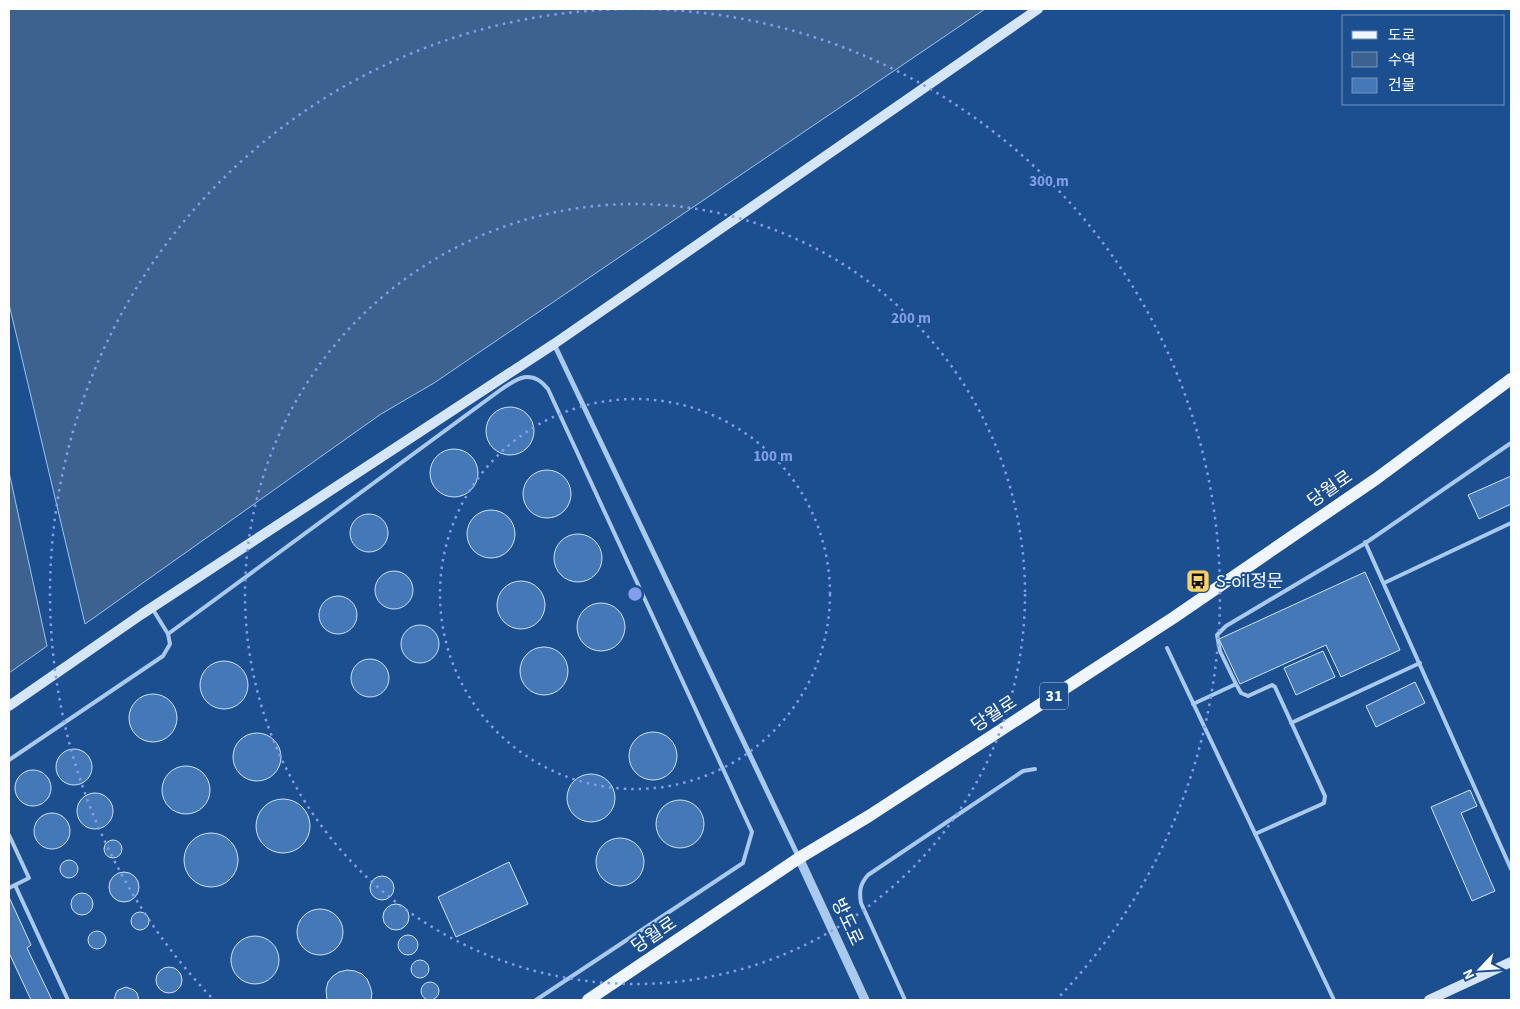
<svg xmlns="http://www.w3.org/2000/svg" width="1520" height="1009" viewBox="0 0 1520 1009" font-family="'Source Sans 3','Noto Sans KR',sans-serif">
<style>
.water{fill:#3c6290;stroke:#9cc4f0}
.building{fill:#4478b7;stroke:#cfe3fa}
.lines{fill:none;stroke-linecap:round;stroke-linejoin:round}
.service{stroke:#a9c9ee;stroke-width:4}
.minor{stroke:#a9c9ee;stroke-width:5}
.tertiary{stroke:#a9c9ee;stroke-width:9}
.secondary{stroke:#d6e6fa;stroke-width:10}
.primary{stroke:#f0f6ff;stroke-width:12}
.ring{fill:none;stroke:#839eea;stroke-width:2.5;stroke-dasharray:2.5 5}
.labels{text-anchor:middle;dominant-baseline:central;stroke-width:4;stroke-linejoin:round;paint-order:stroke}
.shield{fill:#1b4f8f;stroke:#bbcadd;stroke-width:1}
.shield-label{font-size:16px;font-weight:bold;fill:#fff}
.street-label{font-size:18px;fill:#fff;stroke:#1b4f8f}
.poi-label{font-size:18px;fill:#fff;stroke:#1b4f8f;text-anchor:start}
.centre{fill:#839eea;stroke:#1b4f8f;stroke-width:2.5}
.ring-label{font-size:15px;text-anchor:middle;font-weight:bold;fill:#839eea;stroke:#1b4f8f;stroke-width:4;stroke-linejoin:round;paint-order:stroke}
</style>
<rect width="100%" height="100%" fill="#1b4f8f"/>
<g class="water">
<polygon points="9,9 985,9 434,383 381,414 85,624 9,304"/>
<polygon points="9,472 47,646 9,673"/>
</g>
<g class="building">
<circle cx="510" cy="431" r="24"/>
<circle cx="454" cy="473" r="24"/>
<circle cx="547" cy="494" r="24"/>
<polygon points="1511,476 1511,504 1479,519 1468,495"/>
<circle cx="491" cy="534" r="24"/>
<circle cx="369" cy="533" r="19"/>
<circle cx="578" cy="558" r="24"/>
<circle cx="394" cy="590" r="19"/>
<polygon points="1365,572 1400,650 1341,677 1326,645 1240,684 1219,639"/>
<circle cx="521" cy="605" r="24"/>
<circle cx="338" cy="615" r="19"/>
<circle cx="601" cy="627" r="24"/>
<circle cx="420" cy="644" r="19"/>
<circle cx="544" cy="671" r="24"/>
<polygon points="1323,651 1335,677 1296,695 1284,668"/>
<circle cx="370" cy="678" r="19"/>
<circle cx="224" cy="685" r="24"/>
<polygon points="1415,682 1425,703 1376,727 1366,706"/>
<circle cx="153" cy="718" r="24"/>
<circle cx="653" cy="756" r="24"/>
<circle cx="257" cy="757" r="24"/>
<circle cx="74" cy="767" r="18"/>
<circle cx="186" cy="790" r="24"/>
<circle cx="33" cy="788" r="18"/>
<circle cx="591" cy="798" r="24"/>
<polygon points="1470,790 1477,806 1461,813 1495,891 1472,901 1431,807"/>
<circle cx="95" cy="811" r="18"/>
<circle cx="283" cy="826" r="27"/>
<circle cx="680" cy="824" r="24"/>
<circle cx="52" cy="831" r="18"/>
<circle cx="211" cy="860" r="27"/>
<circle cx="620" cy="862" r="24"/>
<circle cx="113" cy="849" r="9"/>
<circle cx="69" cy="869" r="9"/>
<polygon points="509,862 528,904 456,937 438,897"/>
<circle cx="124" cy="887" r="15"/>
<circle cx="382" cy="888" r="12"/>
<circle cx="82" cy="904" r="11"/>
<polygon points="9,897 31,945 27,948 52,1000 31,1000 9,953"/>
<circle cx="396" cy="917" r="13"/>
<circle cx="320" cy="932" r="23"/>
<circle cx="140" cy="921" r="9"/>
<circle cx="97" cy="940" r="9"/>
<circle cx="408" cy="945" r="10"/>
<circle cx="255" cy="960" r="24"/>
<circle cx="420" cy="969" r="9"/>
<circle cx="169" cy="980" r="13"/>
<polygon points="347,970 355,971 362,974 367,979 370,986 372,993 371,1000 327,1000 326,990 328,982 333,976 339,972"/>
<circle cx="430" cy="991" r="9"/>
<polygon points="126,987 134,990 137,993 139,1000 114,1000 116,993 118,990"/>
</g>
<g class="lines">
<g class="service">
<polyline points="1365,542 1511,869"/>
<polyline points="1384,583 1511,523"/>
<path d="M168,634L499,391C517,378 532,368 548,389L752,832L743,863L536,1000"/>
<polyline points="1167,648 1334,1000"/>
<polyline points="1236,684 1241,693 1248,696 1272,685 1275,687 1325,796 1324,803 1320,805 1255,834"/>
<polyline points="1193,704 1236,684 1220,651 1217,635 1226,626 1364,544 1511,443"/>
<polyline points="1291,723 1420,663"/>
<polyline points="9,760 163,656 170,644 168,634 152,608"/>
<polyline points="9,835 29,878 9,888"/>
<polyline points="15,885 68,1000"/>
<path d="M905,1000L861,903C859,891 860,884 868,875L1023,771L1035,769"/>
</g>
<polyline class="minor" points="554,344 799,858"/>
<polyline class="tertiary" points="799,858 865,1000"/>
<g class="secondary">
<polyline points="9,706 142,614 554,344 1038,9"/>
<polyline points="1429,1000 1511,962"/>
</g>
<polyline class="primary" points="588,1000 799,858 869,816 1173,618 1376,479 1511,379"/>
</g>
<g class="ring">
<circle cx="635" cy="594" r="195"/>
<circle cx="635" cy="594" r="390"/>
<path d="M211 997A585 585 0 1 1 1059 997"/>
</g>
<defs>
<g id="bus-square" transform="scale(1.25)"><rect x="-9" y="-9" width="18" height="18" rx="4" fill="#ffd166" stroke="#1b4f8f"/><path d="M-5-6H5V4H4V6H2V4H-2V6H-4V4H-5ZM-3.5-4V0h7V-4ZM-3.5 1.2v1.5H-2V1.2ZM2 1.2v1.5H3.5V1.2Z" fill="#111"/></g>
</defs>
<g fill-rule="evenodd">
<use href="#bus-square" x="1198" y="581"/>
</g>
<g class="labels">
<rect class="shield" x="1040" y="682.5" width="28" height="27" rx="4"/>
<g class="shield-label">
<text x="1054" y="696">31</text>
</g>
<g class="street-label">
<text transform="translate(1330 489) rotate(-35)">당월로</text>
<text transform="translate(994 714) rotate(-33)">당월로</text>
<text transform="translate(847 922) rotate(65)">방도로</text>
<text transform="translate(654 935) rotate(-34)">당월로</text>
</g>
<g class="poi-label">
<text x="1216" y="581">S-oil정문</text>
</g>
</g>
<circle cx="635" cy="594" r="8" class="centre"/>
<g class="ring-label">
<text x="1049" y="186">300 m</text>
<text x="911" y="323">200 m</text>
<text x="773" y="461">100 m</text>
</g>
<rect width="1520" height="1009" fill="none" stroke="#ffffff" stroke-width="20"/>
<rect x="1342" y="15" width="162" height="90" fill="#1b4f8f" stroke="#7695bc"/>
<rect x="1352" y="31" width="25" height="8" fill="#f0f6ff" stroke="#7695bc"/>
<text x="1388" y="40" font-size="15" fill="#ffffff">도로</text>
<rect x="1352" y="52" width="25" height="15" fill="#3c6290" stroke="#7695bc"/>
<text x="1388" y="65" font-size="15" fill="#ffffff">수역</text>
<rect x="1352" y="78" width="25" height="15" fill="#4478b7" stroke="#7695bc"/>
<text x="1388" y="90" font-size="15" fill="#ffffff">건물</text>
<g transform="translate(1480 969) rotate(245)" stroke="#1b4f8f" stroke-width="4" paint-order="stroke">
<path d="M0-4L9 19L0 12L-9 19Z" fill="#ffffff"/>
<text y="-8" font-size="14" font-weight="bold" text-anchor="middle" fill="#ffffff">N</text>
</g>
</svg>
